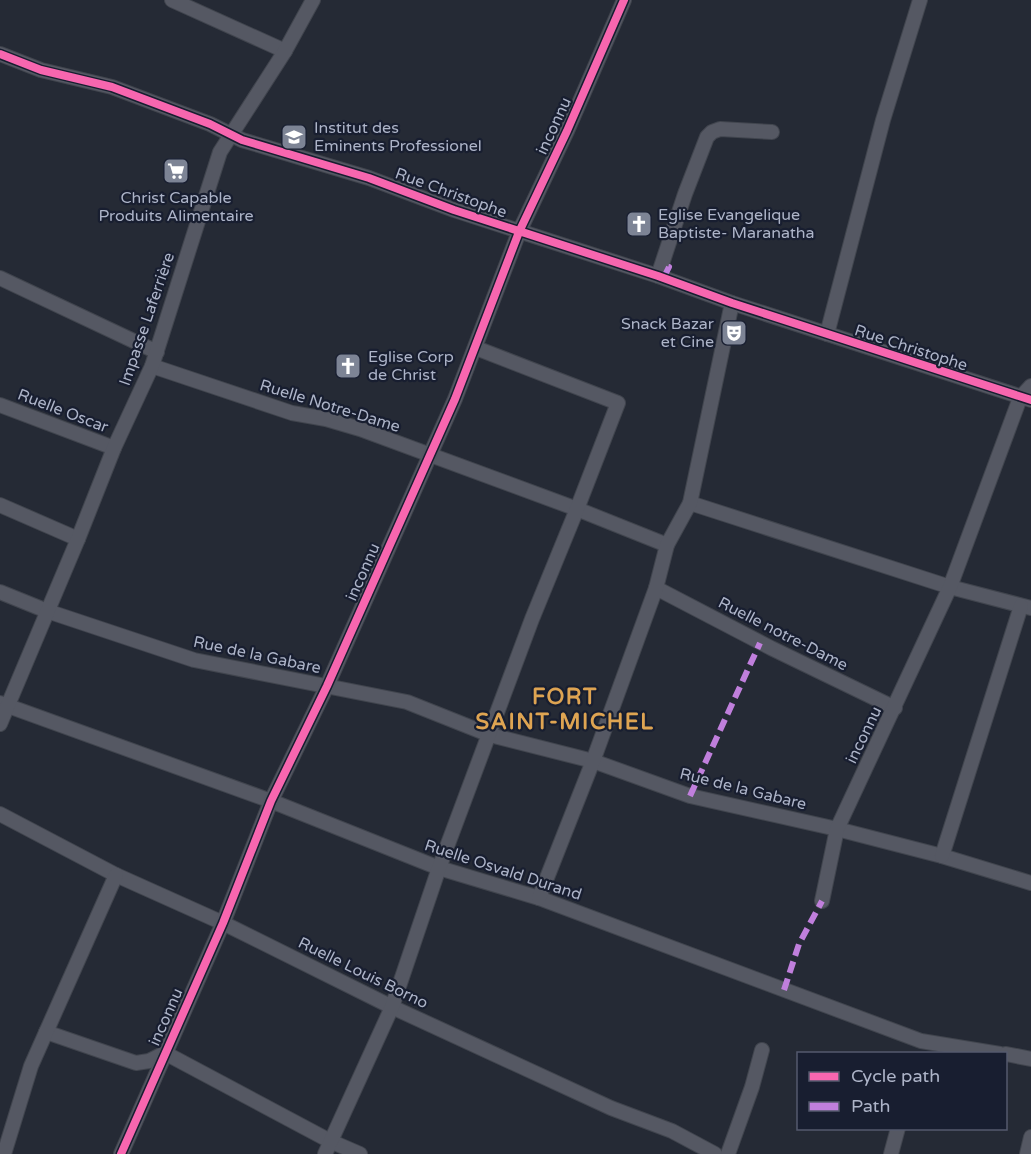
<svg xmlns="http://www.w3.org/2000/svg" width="1031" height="1154" viewBox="0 0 1031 1154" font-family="'Varela Round',sans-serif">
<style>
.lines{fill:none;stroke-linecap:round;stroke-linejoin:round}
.street-casing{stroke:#41454e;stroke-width:16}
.street{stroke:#555863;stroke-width:14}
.quiet{stroke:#c07fdc;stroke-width:6;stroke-dasharray:12 6;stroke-linecap:butt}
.cycleway-casing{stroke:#181e30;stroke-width:11}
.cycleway{stroke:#f766af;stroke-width:8}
.labels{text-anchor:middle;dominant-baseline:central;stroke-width:4.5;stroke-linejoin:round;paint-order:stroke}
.street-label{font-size:16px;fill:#adb4c8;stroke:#181e30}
.poi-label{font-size:16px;fill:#adb4c8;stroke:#181e30;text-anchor:start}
.district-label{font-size:22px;font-weight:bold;letter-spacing:1.5px;fill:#dea452;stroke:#181e30}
</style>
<rect width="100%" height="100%" fill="#252a35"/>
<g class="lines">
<g class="street-casing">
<g id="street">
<polyline points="172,0 285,51"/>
<polyline points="0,54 41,70 112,87 210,124 242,140 369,178 454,210 658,276 732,303 1031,400"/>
<polyline points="658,276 685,194 707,137 712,132 720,129 772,132"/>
<polyline points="0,278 157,352"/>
<polyline points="827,334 883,120 920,0"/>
<polyline points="152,366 292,413 326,419 360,429 577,509 667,545"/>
<polyline points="0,405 114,448"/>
<polyline points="690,503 950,587 1031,608"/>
<polyline points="0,505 78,539"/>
<polyline points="656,588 771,648 895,708"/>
<polyline points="0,592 47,611 194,660 407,702 490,735 593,761 690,796 837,829 942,856 1031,883"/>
<polyline points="0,703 271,801 439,868 539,898 921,1041 1000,1054"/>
<polyline points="0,724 78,539 114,448 152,366 220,152 285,51 313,0"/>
<polyline points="0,814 116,875 223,923 392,1007 611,1108 672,1131 715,1154"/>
<polyline points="942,856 1021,606"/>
<polyline points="539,898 593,761 656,588 667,545 690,503 732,303"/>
<polyline points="822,901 837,829 950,587 1020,398 1031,386"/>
<polyline points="46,1032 136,1063 149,1061 165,1053 330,1141 360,1154"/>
<polyline points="1006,1054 1031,1059"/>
<polyline points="4,1154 31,1066 116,875"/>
<polyline points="121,1154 223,923 271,801 327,686 455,399 519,232 567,131 624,0"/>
<polyline points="325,1154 392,1007 439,868 532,619 577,509 618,403 476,348"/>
<polyline points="728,1154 752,1087 762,1050"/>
<polyline points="891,1154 898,1128"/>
<polyline points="1027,1154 1031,1137"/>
</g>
</g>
<use href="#street" class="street"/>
<g class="quiet">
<polyline points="664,277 669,267 665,266"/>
<polyline points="690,796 760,643"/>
<polyline points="784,990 799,944 822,901"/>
</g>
<g class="cycleway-casing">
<g id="cycleway">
<polyline points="0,54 41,70 112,87 210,124 242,140 369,178 454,210 658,276 732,303 1031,400"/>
<polyline points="121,1154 223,923 271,801 327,686 455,399 519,232 567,131 624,0"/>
</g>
</g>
<use href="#cycleway" class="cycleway"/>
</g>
<defs>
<g id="university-square" transform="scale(1.35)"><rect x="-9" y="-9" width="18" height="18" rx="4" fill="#7d8495" stroke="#181e30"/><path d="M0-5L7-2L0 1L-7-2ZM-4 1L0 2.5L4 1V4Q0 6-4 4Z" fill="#fff"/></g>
<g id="supermarket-square" transform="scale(1.35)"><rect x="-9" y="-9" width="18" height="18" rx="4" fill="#7d8495" stroke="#181e30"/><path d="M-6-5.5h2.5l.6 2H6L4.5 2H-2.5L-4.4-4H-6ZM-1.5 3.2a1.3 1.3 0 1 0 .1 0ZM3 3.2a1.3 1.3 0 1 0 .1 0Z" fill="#fff"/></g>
<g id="church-square" transform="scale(1.35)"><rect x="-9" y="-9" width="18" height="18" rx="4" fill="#7d8495" stroke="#181e30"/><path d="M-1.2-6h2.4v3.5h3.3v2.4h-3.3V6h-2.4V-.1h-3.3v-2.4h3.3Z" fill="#fff"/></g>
<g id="theatre-square" transform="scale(1.35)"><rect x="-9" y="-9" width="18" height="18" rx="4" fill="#7d8495" stroke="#181e30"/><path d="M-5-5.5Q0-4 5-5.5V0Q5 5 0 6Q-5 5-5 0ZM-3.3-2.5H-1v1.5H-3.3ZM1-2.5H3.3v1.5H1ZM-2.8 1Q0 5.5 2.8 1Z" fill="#fff"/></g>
</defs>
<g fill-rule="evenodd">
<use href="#university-square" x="294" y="137"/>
<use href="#supermarket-square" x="176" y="171"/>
<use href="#church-square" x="639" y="224"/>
<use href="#theatre-square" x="734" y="333"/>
<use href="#church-square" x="348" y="366"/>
</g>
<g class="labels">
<g class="street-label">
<text transform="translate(554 126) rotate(-65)">inconnu</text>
<text transform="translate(451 193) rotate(20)">Rue Christophe</text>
<text transform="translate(147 319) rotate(-71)">Impasse Laferrière</text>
<text transform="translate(911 348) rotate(18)">Rue Christophe</text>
<text transform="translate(330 406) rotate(17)">Ruelle Notre-Dame</text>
<text transform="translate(63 411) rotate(21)">Ruelle Oscar</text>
<text transform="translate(363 572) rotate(-66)">inconnu</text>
<text transform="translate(783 634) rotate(27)">Ruelle notre-Dame</text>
<text transform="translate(257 655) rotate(12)">Rue de la Gabare</text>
<text transform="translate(864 735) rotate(-64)">inconnu</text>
<text transform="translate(743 789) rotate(14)">Rue de la Gabare</text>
<text transform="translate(503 870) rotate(18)">Ruelle Osvald Durand</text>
<text transform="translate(363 973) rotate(26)">Ruelle Louis Borno</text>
<text transform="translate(166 1017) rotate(-66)">inconnu</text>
</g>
<g class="poi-label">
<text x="314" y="128">Institut des<tspan x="314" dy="18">Eminents Professionel</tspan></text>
<text x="176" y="198" text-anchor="middle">Christ Capable<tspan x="176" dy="18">Produits Alimentaire</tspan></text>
<text x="658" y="215">Eglise Evangelique<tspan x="658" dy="18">Baptiste- Maranatha</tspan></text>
<text x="714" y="324" text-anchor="end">Snack Bazar<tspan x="714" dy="18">et Cine</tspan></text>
<text x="368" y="357">Eglise Corp<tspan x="368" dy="18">de Christ</tspan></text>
</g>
<g class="district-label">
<text x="565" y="697">FORT<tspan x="565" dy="25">SAINT-MICHEL</tspan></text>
</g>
</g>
<rect x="797" y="1052" width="210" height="78" fill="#181e30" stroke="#545a6d" stroke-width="1.5"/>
<rect x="809" y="1072" width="30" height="9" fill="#f766af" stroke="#545a6d" stroke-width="1.5"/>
<text x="851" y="1082" font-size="18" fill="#adb4c8">Cycle path</text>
<rect x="809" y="1102" width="30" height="9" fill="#c07fdc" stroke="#545a6d" stroke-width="1.5"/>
<text x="851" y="1112" font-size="18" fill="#adb4c8">Path</text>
</svg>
